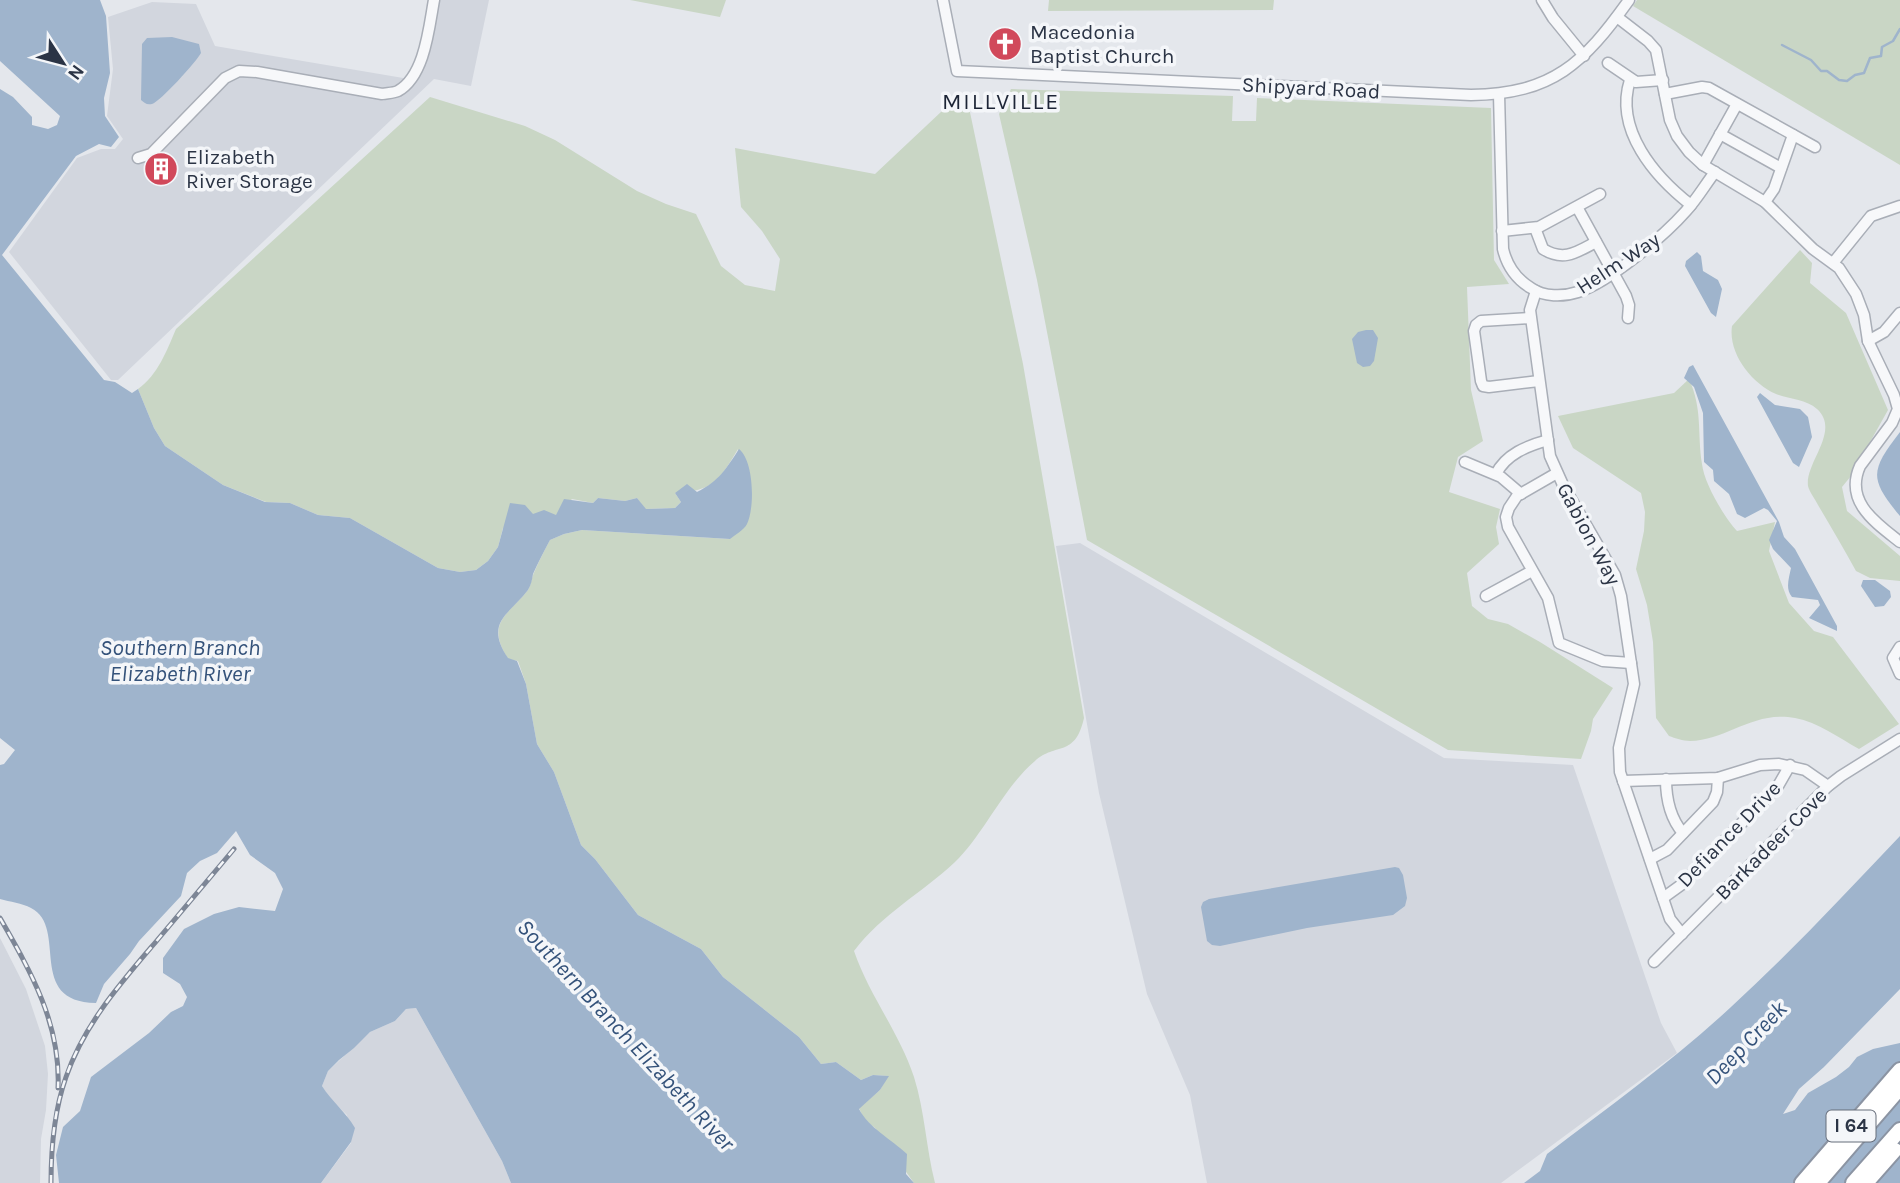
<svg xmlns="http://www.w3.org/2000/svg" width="1900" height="1183" viewBox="0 0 1900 1183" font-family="Karla,sans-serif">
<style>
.built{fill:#d2d6de}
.green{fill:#c9d6c5}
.water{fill:#9fb4cc}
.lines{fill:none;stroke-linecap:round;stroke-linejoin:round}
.stream{stroke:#9fb4cc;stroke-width:2.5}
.minor-casing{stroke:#a9aeb7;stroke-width:13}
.highway-casing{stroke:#8b94a3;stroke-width:18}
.minor{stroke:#f7f8fa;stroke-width:10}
.highway{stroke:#fff;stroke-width:14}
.rail-casing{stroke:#7d8696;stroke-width:5}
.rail{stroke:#f4f6f9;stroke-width:2.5;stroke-dasharray:8;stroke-linecap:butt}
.labels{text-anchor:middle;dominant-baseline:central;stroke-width:7;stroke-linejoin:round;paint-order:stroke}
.shield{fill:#f4f6f9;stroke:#676e7b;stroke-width:2}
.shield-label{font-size:19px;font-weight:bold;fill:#2b3445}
.poi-label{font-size:21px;fill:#2b3445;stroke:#f4f6f9;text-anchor:start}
.street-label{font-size:21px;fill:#2b3445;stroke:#f4f6f9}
.neighbourhood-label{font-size:23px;letter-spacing:2px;fill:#1d2536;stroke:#f4f6f9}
.water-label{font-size:23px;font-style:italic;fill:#34527a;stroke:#f4f6f9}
</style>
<rect width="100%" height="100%" fill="#e4e7ec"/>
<g class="built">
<polygon points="431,0 489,0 471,86 434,79 118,380 111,380 9,252 77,158 101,149 115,149 123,139 107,116 113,69 108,17 152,2 196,4 215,46 415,80"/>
<polygon points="1080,543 1444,758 1573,765 1661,1023 1677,1053 1501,1183 1207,1183 1190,1095 1147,994 1099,793 1056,546"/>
<polygon points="0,938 26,989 45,1046 48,1074 46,1110 41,1139 40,1183 0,1183"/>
<polygon points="416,1008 502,1161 511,1183 321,1183 351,1143 347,1115 330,1099 322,1086 328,1071 370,1032 395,1021 406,1009"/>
</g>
<g class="green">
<polygon points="630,0 726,0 720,17"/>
<polygon points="1049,0 1274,0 1273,10 1048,11"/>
<polygon points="1637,0 1900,0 1900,165 1633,6"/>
<polygon points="1011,89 1233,96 1232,121 1256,121 1257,98 1491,108 1494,260 1509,284 1467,287 1471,390 1483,441 1458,457 1449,492 1500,509 1496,527 1499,544 1467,573 1472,606 1488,619 1508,624 1540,642 1613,688 1593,719 1591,731 1581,759 1448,750 1087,540 1037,280 999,114"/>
<path d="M959,95L967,98L1023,364L1084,718C1075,758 1056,742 1035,761C1003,788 984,834 955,862C922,893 882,914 854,951C869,995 899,1032 914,1077C925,1112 926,1148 935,1183H914L875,1128L864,1119L859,1108L880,1090L888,1076L873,1075L861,1080L836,1062L821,1064L799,1037L723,977L701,949L638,915L595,859L581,845L554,772L537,744L526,684L518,661L508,659C485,622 508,615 528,590C531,585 531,580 533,575C538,563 544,551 550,540L564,534L582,530L730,539L738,449C719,481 713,491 675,493L681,502L675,508L645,509L637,498L625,501L598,498L593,503L572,499L557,515L503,528L498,547L488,561L476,570L460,572L438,568L350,518L318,515L290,503L266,502L223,485L165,446L154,428L138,389C158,375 167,350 176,329L430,97L525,126L555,140L637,191L666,204L696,214L721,266L745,285L775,291L780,259L762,231L741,207L735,148L875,174Z"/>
<path d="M1800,250L1812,263L1810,283L1846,313L1888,410L1851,476L1842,487L1847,511L1900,556V581L1870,578L1856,571C1844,549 1831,527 1818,505C1815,499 1809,491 1808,486C1805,462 1841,431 1817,409C1806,399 1789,399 1776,394C1751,383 1728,353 1732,326Z"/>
<path d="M1689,379C1703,410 1697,433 1702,464C1704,483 1724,517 1737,531L1775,522L1769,551L1789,603L1814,631L1833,637L1899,724L1859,749C1839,738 1818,722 1795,718C1754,710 1727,740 1690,741C1683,741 1675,738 1669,736L1656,718L1653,642L1647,605L1636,569L1644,531L1645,512L1641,493L1573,448L1558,416L1674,393Z"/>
</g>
<g class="water">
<path d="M0,0H100L106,16L110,73L104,98L105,116L119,137L111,147L99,144L76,156L2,255L104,380L115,382L132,393L138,389L154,428L165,446L223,485L265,502L290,503L318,515L350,518L438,568L460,572L476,570L488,561L498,547L510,503L525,505L533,514L544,510L556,515L564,499L593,503L598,498L625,501L637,498L646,509L675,508L681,502L675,493L687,484L697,492C719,481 726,469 739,449C754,461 755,507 747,524C744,530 735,535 730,539L582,530L564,534L550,540C544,551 538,563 533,574C532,580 531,585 528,590C509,615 484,622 508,658L517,661L526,684L537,744L554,772L581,845L595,859L638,915L701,949L723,977L799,1037L821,1064L836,1062L861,1080L873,1075L889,1076L880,1090L859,1109C869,1128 891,1139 907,1154L906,1174L914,1183H511L502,1161L416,1008L406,1009L395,1021L370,1032L354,1048L339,1060L328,1071L322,1086C332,1102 346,1112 355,1128L351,1142L321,1183H59L56,1155L63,1127L80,1111L91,1077L149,1033L171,1012L183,1006L187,997L180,984L163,973V958L184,929L214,914L239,907L275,911L283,889L275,873L250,855L236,831L217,853L200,861L187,873L181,896L139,941L130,954L104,984L96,1003C25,1002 69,927 31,908C22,903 10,902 0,899V765L4,764L15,750L0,738V89L13,97L32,117V125L48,129L57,125L60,116L0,61Z"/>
<path d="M172,37L199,44L201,53C196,62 160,102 152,104C146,105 145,103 141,100L142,44L147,38Z"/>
<polygon points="1697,252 1701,256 1703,271 1718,280 1722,289 1716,317 1711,313 1685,266 1686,261"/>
<polygon points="1366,330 1373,330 1378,338 1374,361 1370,366 1363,367 1357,363 1352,339 1358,332"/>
<path d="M1693,365L1779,522L1784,537L1795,549L1837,626V631L1809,618L1820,605L1818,600L1792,597C1785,589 1789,578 1791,568L1773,549L1769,540L1777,521L1768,510L1764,508L1745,518L1737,514L1729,494L1714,481L1713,470L1704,462L1703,413L1694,387L1684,378L1689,367Z"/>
<polygon points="1760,393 1775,405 1800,409 1808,417 1812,437 1799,467 1793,463 1757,397"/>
<path d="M1900,432V516C1868,478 1871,470 1900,432Z"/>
<polygon points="1863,580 1875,580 1890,591 1891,597 1884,606 1875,607 1861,586"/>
<path d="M1900,836V989L1824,1067L1799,1089L1783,1114L1795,1110L1808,1093L1836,1077L1849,1067L1857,1057L1873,1049L1900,1043V1183H1524L1540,1171L1547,1154C1610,1106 1674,1060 1731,1007C1790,953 1845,894 1900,836Z"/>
<polygon points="1395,867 1399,868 1403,875 1407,898 1405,906 1393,915 1307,928 1220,946 1212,945 1207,941 1201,907 1203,902 1209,899"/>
</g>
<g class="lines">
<polyline class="stream" points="1782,45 1811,60 1821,71 1827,71 1839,80 1847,81 1855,75 1864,73 1870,58 1881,56 1882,47 1893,41 1900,29"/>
<g class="minor-casing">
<g id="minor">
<path d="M943,0L957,71L1471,95C1553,94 1584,63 1629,0"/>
<polyline points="1542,0 1553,18 1584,56"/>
<path d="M1617,17L1648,41L1656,50L1670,120L1677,136L1689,152L1703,165L1765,202L1813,249L1839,268L1856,294L1864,315L1868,341L1894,395L1898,409L1892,423L1860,466C1844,502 1876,523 1900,542"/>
<polyline points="1608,63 1636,82 1663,80"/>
<path d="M1630,80C1614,130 1655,177 1691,205"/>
<path d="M1499,94L1503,249C1507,266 1516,279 1531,288C1544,297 1563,297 1578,292C1609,282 1664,236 1686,211C1697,199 1705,185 1715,172"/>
<polyline points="1665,94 1702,87 1709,88 1815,147"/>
<polyline points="1720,134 1781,168"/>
<path d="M138,158L151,154L225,78L239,71L257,72L382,94C387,93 394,93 398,91C425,76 429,27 434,0"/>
<polyline points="1703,165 1737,104"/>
<polyline points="1765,202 1774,189 1793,135"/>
<polyline points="1577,207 1626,296 1629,305 1628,318"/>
<path d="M1535,228L1543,249C1564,262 1577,252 1596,242"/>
<polyline points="1502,231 1539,227 1600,194"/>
<polyline points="1833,263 1871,216 1900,206"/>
<polyline points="1536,291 1530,310 1550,456 1563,485 1615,575 1621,596 1634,684 1619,748 1620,772 1670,919 1682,934"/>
<polyline points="1530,318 1481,321 1476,325 1474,331 1481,381 1483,386 1489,387 1539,381"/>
<polyline points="1868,341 1884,332 1900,313"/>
<polyline points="1465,462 1501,477 1521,494"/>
<polyline points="1557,473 1517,496 1509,508 1506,517 1508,527 1548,598 1559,643 1603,661 1631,663"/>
<path d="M1496,474C1506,454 1527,446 1548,440"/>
<polyline points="1486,596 1532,571"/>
<polyline points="1900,647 1893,658 1900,674"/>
<path d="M1666,779C1666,799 1670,818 1683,833"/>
<polyline points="1623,781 1718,778 1760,765 1779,764 1805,770 1828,786"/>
<polyline points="1650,859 1667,850 1713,802 1717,792 1718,778"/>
<polyline points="1663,898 1681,885 1778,786 1790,765"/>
<polyline points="1654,962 1828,786 1841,776 1900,739"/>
</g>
</g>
<g class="highway-casing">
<g id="highway">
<polyline points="1802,1183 1900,1070"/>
<polyline points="1818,1183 1900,1088"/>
<polyline points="1853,1183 1900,1130"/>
<polyline points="1866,1183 1895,1150"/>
</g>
</g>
<use href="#minor" class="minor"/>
<use href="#highway" class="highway"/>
<g class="rail-casing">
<g id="rail">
<path d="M0,918C31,972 61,1024 58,1088"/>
<path d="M51,1183C51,1147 54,1111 66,1077C84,1025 119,985 154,944C181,912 207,881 234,849"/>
</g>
</g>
<use href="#rail" class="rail"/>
</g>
<defs>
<g id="church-disc" transform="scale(1.75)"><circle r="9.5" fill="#d1495b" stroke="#f4f6f9"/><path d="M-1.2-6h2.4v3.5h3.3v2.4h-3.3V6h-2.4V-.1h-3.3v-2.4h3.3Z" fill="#fff"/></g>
<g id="building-disc" transform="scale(1.75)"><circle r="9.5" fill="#d1495b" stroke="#f4f6f9"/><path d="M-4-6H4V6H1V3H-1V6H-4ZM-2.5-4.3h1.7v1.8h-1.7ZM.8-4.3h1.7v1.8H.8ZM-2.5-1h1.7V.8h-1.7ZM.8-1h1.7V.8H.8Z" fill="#fff"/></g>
</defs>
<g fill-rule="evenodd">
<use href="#church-disc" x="1005" y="44"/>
<use href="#building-disc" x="161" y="169"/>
</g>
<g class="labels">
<rect class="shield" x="1826.5" y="1110.5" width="49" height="31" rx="5"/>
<g class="shield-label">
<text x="1851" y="1126">I 64</text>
</g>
<g class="poi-label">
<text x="1030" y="32">Macedonia<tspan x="1030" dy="24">Baptist Church</tspan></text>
<text x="186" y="157">Elizabeth<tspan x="186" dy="24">River Storage</tspan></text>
</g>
<g class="street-label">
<text transform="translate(1311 88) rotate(3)">Shipyard Road</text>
<text transform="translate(1618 263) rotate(-33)">Helm Way</text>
<text transform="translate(1589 534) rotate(62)">Gabion Way</text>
<text transform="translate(1729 834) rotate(-46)">Defiance Drive</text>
<text transform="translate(1771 844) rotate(-45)">Barkadeer Cove</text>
</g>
<g class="neighbourhood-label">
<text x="1001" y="101">MILLVILLE</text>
</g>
<g class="water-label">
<text x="180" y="647">Southern Branch<tspan x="180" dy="26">Elizabeth River</tspan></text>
<text transform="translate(626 1035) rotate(47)">Southern Branch Elizabeth River</text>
<text transform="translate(1746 1043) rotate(-46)">Deep Creek</text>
</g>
</g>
<g transform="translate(63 63) rotate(126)" stroke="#f4f6f9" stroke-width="5" paint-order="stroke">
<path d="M0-5L12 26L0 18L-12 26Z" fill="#2b3445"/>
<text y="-10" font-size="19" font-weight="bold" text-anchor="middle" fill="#2b3445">N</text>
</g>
</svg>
